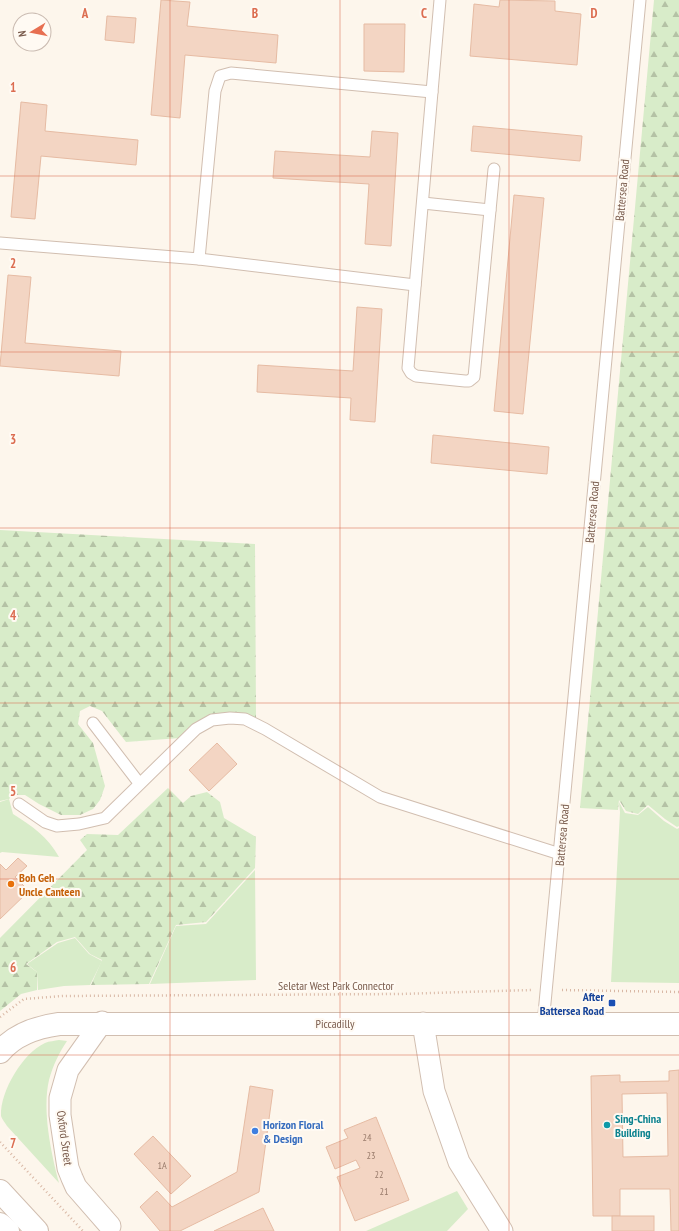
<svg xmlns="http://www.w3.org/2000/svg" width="679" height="1231" viewBox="0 0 679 1231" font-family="'PT Sans Narrow',sans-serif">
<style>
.green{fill:#d8ecc9}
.forest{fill:url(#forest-firs)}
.building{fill:#f3d5c3;stroke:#e6bba3;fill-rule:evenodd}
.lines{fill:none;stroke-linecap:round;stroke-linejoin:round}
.service-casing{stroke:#d1beb0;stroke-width:13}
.minor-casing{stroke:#d1beb0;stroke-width:23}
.tertiary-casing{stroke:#d1beb0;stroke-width:24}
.path{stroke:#d9b8a5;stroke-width:2.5;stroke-dasharray:1 3;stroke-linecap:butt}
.service{stroke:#fff;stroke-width:11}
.minor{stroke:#fff;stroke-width:21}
.tertiary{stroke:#fff;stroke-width:22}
.grid{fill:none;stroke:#dc6d51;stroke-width:1;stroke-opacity:0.55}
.food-dot{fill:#e8710a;stroke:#fffaf3;stroke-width:1.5}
.transit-dot{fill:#1a4fb4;stroke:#fffaf3;stroke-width:1.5}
.culture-dot{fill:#0f9aa8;stroke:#fffaf3;stroke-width:1.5}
.shop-dot{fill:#3f7fe0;stroke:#fffaf3;stroke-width:1.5}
.labels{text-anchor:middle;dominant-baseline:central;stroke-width:4;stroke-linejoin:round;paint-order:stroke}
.number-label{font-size:10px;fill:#987a6a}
.street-label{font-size:12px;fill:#7a5c4d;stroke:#fffaf3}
.food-label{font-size:12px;font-weight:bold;fill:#c56008;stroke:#fffaf3;text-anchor:start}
.transit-label{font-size:12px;font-weight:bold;fill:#164399;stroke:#fffaf3;text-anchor:end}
.culture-label{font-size:12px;font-weight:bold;fill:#0d838f;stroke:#fffaf3;text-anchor:start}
.shop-label{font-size:12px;font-weight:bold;fill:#366cbe;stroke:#fffaf3;text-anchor:start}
.grid-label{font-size:13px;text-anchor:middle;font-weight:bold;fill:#dc6d51;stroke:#fffaf3;stroke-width:4;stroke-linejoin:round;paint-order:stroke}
</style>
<defs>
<pattern id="forest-firs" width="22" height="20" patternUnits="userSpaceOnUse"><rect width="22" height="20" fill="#d8ecc9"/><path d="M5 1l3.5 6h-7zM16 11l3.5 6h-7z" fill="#b4c2a5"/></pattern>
</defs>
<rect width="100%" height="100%" fill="#fdf6ec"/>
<g class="green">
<path d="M9,799L13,814C32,826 48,837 59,857L2,852L0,853V802Z"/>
<polygon points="619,802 625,813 638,815 648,807 664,821 677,829 679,828 679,983 611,982 620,812"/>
<polygon points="255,870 256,980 150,984 176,926 206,924"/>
<polygon points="75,938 89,954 102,961 90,985 64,986 38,990 37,972 27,964 58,943"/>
<path d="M59,1040L67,1041C59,1053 53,1065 49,1080C42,1110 51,1153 59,1183L7,1126C5,1123 2,1119 1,1116C0,1091 23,1053 45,1043C49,1041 55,1041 59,1040Z"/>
<polygon points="457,1191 468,1209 447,1231 366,1231"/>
</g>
<g class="forest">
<polygon points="654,0 679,0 679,826 677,827 665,819 648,805 638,814 626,811 619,800 618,810 580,808"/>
<polygon points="0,530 255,544 256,718 245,713 223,713 209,717 180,738 126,742 102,711 90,706 80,711 78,724 93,743 105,786 100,800 93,809 80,815 61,815 39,804 25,795 13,795 9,799 0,801"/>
<polygon points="168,788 183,803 191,796 207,792 220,802 224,818 256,837 255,868 206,922 176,925 149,984 91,985 102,960 90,954 75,937 57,942 26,964 37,972 37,990 21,994 0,1011 0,938 87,850 80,840 87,834 118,835"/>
</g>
<g class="building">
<polygon points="161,0 190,2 187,26 278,35 276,63 185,55 180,118 151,115"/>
<polygon points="500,0 555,1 555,11 581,14 577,65 470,56 474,4 499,7"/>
<polygon points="107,16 136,18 134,43 105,40"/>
<polygon points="364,24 405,24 404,72 364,71"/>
<polygon points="21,102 47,105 45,131 138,140 136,165 41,156 35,219 11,217"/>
<polygon points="473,126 582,136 580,161 471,151"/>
<polygon points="372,131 398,133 391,246 365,244 369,184 273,178 275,151 370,157"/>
<polygon points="514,195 544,198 523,414 494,411"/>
<polygon points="8,275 31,277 25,343 121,351 119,376 0,366"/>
<polygon points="357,307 382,309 375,422 350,420 351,398 257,392 258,365 353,371"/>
<polygon points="433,435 549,447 547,474 431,463"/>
<polygon points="217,743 237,764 209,791 189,770"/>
<polygon points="18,858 27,866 15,877 29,891 0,919 0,864 6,870"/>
<path d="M679,1070V1231H671L670,1189H620V1216H593L591,1076L620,1075V1082L669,1081V1071ZM667,1093L668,1156L623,1157L622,1094Z"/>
<polygon points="250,1086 273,1090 259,1192 180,1231 160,1231 140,1207 157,1191 172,1207 237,1172"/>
<polygon points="376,1117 409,1200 355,1221 337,1177 360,1168 356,1160 335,1169 326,1147 348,1138 344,1130"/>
<polygon points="153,1136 191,1176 171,1194 134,1154"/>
<polygon points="263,1208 274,1231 214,1231"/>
<rect x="612" y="1216" width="42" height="15"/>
</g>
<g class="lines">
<g class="service-casing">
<g id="service">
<polyline points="440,0 408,368 411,373 416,376 465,381 469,381 474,377 494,169"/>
<polyline points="423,203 490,210"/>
<polyline points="0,243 199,259 415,285"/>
<polyline points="199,259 215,91 220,76 231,73 432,92"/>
<polyline points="93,723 139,783"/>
<polyline points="19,804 45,822 57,826 79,824 105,818 196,729 212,720 230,718 245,719 265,729 380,797 560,854"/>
<polyline points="543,1024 640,0"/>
</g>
</g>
<g class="minor-casing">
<g id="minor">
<polyline points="102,1022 68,1070 60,1098 60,1115 68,1168 72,1178 76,1187 110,1226"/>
<polyline points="423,1023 434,1091 459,1162 502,1231"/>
</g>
</g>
<g class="tertiary-casing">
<g id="tertiary">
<path d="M0,1052C14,1035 37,1027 59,1024H679"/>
<polyline points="0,1191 37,1231"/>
<polyline points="0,1224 8,1231"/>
</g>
</g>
<g class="path">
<polyline points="562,990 679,992"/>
<polyline points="0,1017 24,999 62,996 400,994 531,990"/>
<polyline points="0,1142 83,1231"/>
</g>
<use href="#service" class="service"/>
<use href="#minor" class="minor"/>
<use href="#tertiary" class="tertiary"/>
</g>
<path class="grid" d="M170,0V1231M340,0V1231M509,0V1231M0,176H679M0,352H679M0,528H679M0,703H679M0,879H679M0,1055H679"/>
<circle class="food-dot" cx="11" cy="884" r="4"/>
<rect class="transit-dot" x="608" y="999" width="8" height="8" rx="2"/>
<circle class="culture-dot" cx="607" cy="1125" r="4"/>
<circle class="shop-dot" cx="255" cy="1131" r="4"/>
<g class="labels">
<g class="number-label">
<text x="367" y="1137">24</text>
<text x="371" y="1155">23</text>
<text x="162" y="1165">1A</text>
<text x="379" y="1174">22</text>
<text x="384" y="1191">21</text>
</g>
<g class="street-label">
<text transform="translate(622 190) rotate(-85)">Battersea Road</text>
<text transform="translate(592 512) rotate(-85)">Battersea Road</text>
<text transform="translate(562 835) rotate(-85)">Battersea Road</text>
<text x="336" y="985">Seletar West Park Connector</text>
<text x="335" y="1023">Piccadilly</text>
<text transform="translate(65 1138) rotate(82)">Oxford Street</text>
</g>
<g class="food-label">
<text x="19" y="877">Boh Geh<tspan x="19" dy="14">Uncle Canteen</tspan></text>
</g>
<g class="transit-label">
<text x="604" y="996">After<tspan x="604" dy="14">Battersea Road</tspan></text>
</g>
<g class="culture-label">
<text x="615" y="1118">Sing-China<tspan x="615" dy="14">Building</tspan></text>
</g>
<g class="shop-label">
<text x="263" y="1124">Horizon Floral<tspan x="263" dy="14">&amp; Design</tspan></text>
</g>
</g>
<g class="grid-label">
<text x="85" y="18">A</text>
<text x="255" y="18">B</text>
<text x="424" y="18">C</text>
<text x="594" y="18">D</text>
<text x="13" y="92">1</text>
<text x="13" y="268">2</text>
<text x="13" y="444">3</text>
<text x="13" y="620">4</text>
<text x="13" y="796">5</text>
<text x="13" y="972">6</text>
<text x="13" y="1148">7</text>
</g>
<g transform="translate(32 32) rotate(260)"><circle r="19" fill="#fffaf3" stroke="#cabbb1"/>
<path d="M0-3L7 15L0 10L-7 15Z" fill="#e76f51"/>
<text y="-6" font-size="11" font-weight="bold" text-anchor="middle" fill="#7a5c4d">N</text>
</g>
</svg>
